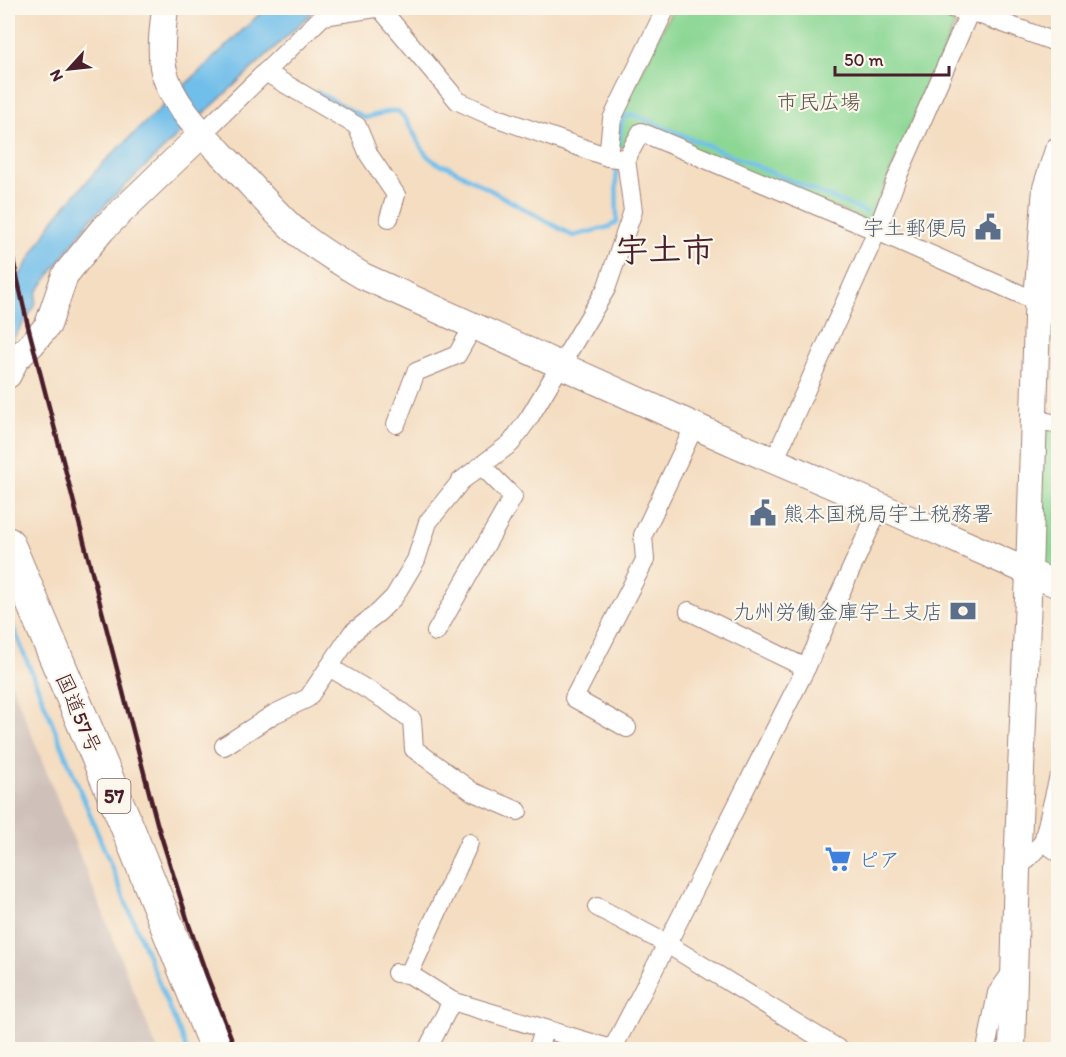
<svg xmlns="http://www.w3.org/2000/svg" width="1066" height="1057" viewBox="0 0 1066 1057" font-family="Itim,'Klee One',sans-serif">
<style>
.industrial{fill:#cfc1ba}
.green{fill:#8cd794;stroke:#6b7b60;stroke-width:1.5}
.water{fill:#6fbeea;stroke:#5c6e8a;stroke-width:1.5}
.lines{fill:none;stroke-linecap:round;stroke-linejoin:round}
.stream{stroke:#6fbeea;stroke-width:4.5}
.street-casing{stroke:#9f7e76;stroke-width:20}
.secondary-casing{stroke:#9f7e76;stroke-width:28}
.highway-casing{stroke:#9f7e76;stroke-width:35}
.street{stroke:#fff;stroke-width:18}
.secondary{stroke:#fff;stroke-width:26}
.highway{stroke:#fff;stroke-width:33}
.rail{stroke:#4a1f2b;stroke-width:4.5}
.labels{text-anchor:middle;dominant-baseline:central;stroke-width:4.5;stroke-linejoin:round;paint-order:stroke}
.shield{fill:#fbf7ec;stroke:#7f6065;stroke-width:1.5}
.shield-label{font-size:20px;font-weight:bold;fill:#4a1f2b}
.park-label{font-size:21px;fill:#5e564a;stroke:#fbf7ec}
.service-label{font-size:21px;fill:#4e5e75;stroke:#fbf7ec;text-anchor:end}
.street-label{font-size:21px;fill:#4a1f2b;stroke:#fbf7ec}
.shop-label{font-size:21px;fill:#366cbe;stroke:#fbf7ec;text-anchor:start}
.town-label{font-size:33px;font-weight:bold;fill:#4a1f2b;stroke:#fbf7ec}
</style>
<rect width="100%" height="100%" fill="#fbf7ec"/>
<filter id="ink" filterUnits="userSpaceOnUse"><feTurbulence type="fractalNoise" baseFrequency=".0167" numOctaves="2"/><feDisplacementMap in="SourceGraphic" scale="12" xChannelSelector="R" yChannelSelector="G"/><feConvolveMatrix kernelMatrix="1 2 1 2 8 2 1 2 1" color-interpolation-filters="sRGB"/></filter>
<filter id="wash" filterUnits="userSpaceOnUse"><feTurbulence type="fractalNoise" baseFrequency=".008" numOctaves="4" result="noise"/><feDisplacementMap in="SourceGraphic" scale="24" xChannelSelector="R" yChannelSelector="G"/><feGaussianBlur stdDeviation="1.35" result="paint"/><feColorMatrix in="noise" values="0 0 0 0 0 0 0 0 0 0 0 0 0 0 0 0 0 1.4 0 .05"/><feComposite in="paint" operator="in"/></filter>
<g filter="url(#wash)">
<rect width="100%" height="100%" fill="#f4ddc1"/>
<polygon class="industrial" points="8,675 157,1049 8,1049"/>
<g class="green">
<polygon points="673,8 924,8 956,22 869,222 640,128 628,146 619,147 614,139 619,117"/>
<polygon points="1033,419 1058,424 1058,585 1029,573"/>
</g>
<polygon class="water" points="266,8 317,8 211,107 180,133 90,220 37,292 35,306 8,346 8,295 54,219 103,163"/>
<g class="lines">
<g class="stream">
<path d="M317,92L365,118L389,111H398C420,130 415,160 449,167L573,236L609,227L617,222L616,162"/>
<polyline points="618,147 622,121 624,118 632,114 866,212"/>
<polyline points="8,617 13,627 169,1007 187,1050"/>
</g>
</g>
</g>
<g filter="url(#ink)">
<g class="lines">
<g class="street-casing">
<g id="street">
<polyline points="380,8 458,101 489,115 608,157 626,159"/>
<polyline points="951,8 970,11 1058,43"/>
<polyline points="265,72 357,126 369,155 396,195 389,218"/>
<polyline points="203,133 323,16 376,8"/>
<polyline points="608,157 612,119 666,8"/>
<polyline points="1038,287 1058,296"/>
<polyline points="1033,419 1058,424"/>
<polyline points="396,424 416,372 457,355 474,325"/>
<polyline points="774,461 877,231 896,180 970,11"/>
<polyline points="689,611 806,668"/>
<polyline points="436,632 513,497 482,466"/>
<polyline points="329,667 388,702 412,720 414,749 473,792 518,811"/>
<polyline points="627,728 574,698 645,560 643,535 695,425"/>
<polyline points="224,746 274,714 308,698 352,633 379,612 394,597 416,560 428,522 461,481 511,443 529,418 606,289 633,211 626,159 641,132 877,231 1038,302"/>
<polyline points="1043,842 1058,852"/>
<polyline points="1017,870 1043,842 1058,780"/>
<polyline points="597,907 667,944 840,1050"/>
<polyline points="396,973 409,974 452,1001 612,1049"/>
<polyline points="409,974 469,843"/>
<polyline points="427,1050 452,1001"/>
<polyline points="537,1050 545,1029"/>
<polyline points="612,1050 667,944 806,668 880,506"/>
<polyline points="986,1050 997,993 1014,969"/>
</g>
</g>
<g class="secondary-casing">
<g id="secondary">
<path d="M165,8C163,27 160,47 163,67C171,107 210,141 237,170C257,191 276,214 298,233C318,249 341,263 363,276L735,444L880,506L1058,585"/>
<polyline points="8,375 16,359 32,344 48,325 65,275 102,230 203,133"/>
<polyline points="1012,1050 1017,870 1029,573 1038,287 1046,188 1058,150"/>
</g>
</g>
<g class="highway-casing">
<polyline id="highway" points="8,544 124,819 217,1050"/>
</g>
<use href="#street" class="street"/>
<use href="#secondary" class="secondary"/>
<use href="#highway" class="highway"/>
<polyline class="rail" points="8,237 28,326 157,823 189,925 207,976 236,1050"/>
</g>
</g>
<defs>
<g id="civic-bare" transform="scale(2.07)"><path d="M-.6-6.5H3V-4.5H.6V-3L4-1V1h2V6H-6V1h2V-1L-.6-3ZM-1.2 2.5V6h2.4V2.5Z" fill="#5c6f8a" stroke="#fbf7ec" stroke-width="2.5" paint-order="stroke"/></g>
<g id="bank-bare" transform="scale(2.07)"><path d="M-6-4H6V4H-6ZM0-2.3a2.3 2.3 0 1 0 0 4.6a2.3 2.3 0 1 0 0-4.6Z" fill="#5c6f8a" stroke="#fbf7ec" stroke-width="2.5" paint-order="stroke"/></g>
<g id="supermarket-bare" transform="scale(2.07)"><path d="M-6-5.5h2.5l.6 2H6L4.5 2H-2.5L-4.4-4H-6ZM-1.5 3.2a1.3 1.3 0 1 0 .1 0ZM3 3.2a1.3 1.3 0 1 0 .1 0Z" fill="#3f7fe0" stroke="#fbf7ec" stroke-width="2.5" paint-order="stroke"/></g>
</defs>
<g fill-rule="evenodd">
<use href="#civic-bare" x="988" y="227"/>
<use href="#civic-bare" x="763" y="513"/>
<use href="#bank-bare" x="963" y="611"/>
<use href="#supermarket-bare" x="838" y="859"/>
</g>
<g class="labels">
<rect class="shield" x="97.5" y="779" width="33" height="34" rx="4.5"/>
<g class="shield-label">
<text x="114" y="796">57</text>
</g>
<g class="park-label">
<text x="819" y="101">市民広場</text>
</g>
<g class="service-label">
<text x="968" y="227">宇土郵便局</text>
<text x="783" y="513" text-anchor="start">熊本国税局宇土税務署</text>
<text x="943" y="611">九州労働金庫宇土支店</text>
</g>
<g class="street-label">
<text transform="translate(79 713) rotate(67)">国道57号</text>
</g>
<g class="shop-label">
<text x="858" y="859">ピア</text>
</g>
<g class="town-label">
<text x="665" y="249">宇土市</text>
</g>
</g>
<rect width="1066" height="1057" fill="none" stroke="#fbf7ec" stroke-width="30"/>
<g transform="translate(69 69) rotate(243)" stroke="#fbf7ec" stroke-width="4.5" paint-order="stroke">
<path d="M0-4.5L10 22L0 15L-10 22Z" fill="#4a1f2b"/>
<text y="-9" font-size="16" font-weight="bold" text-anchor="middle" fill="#4a1f2b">N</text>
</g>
<path d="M835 66v9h114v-9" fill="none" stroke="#4a1f2b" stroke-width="3"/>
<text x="844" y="66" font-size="18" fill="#4a1f2b" stroke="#fbf7ec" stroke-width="4.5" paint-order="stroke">50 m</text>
</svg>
